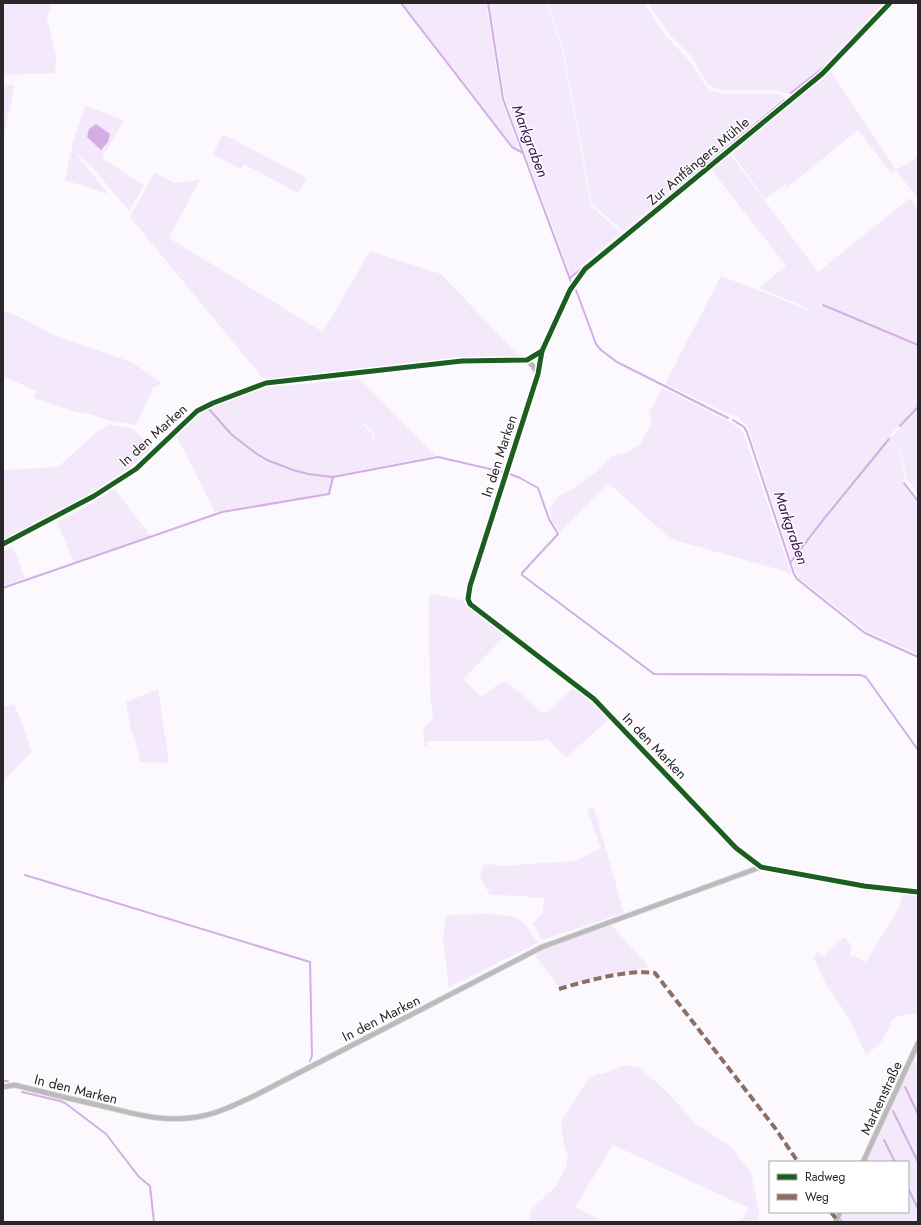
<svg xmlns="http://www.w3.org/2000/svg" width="921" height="1225" viewBox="0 0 921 1225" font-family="Jost,sans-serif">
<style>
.green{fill:#f4e8fb;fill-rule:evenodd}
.water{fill:#d4ade7}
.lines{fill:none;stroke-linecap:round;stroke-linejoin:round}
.stream{stroke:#d4ade7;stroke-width:2}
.minor-casing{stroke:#d5d4d6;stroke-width:6}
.minor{stroke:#bcbbbc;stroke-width:4.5}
.quiet{stroke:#8d6e63;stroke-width:4;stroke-dasharray:8 4;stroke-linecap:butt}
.cycleway-casing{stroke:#fff;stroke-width:8}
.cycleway{stroke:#1b5e20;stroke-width:5}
.labels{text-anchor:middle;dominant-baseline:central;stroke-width:3;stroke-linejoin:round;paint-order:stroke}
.street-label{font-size:14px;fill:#29272a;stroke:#fff}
.water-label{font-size:15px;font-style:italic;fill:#440e58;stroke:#fff}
</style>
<rect width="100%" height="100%" fill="#fbf9fd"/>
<g class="green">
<polygon points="3,3 52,3 47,18 56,56 55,73 3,75"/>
<polygon points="401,3 486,3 501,98 519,149 512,145 410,17"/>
<polygon points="489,3 547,3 562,49 591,205 621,233 576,270 571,276 506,102"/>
<polygon points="548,3 644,3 666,36 687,58 706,86 711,91 724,94 778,94 784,97 623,231 592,204 563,48"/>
<polygon points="648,3 886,3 836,55 832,57 836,56 823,71 817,71 790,94 777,90 723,90 715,88 708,84 690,55 670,35"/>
<polygon points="831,72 896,170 918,157 918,199 896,170 891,173 858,130 784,190 787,183 765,199 731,152"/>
<polygon points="3,85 15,85 3,138"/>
<polygon points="85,106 124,120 102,158 144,186 129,211 94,169 74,151 108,194 65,180 73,142"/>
<polygon points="223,134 307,178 298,193 244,164 240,169 213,154"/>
<polygon points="730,154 818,272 910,198 918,209 918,344 819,303 818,304 918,346 918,406 889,436 891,437 896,433 905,478 903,482 918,502 918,654 868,632 799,578 796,573 792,561 749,431 746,425 736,415 733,416 665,384 721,276 809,310 810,309 759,288 786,266 711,169"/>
<polygon points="155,172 174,183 200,180 169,238 323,332 370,251 441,274 521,358 464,358 266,382 130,217"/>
<polygon points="3,311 18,316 56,336 131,362 162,383 153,388 136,425 111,421 89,414 76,412 34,398 36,391 3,376"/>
<path d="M360,379L436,456L372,468L333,476L329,494L215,512L176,435L188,423L208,409L224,402L267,387ZM323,406L352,413L374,433L373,449V434L351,413Z"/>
<polygon points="662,388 732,423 743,432 791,573 671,539 608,483 560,532 551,519 550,508 559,496 574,488 596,472 612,456 628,452 640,444 650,427 651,419 649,412 653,407"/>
<polygon points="918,409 918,493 907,479 896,432"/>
<polygon points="109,424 133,429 153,447 132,466 94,492 3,541 3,470 58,467 97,432"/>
<polygon points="114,489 151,536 74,562 57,522 91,504"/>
<polygon points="13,546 25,579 3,587 3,551"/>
<path d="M433,594L467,601L470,608L506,635L464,678L465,681L481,697L500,683L507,682L544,714L561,700L574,687L610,718L566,758L548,739L538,741H427V746H424C424,733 420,726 433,720L430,694L429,598L430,595Z"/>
<polygon points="158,689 169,763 140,762 134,735 132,735 126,702"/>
<polygon points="14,704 25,731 31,752 3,782 3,707"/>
<polygon points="594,807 624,913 542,940 533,924 543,912 544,898 529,898 528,896 490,895 480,877 484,863 500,866 576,861 601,848 587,810"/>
<polygon points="903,893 918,895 918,922 917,923 918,927 918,1013 897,1016 892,1020 882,1041 866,1056 848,1015 847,1016 836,998 827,986 813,957 818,952 823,957 844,937 852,946 849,955 866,962 898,910"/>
<path d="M489,914C521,916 520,916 538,943L449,987L443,938L447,915Z"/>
<polygon points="611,925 649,967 559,987 536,957 537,952 545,948"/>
<polygon points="914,1058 918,1066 918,1222 840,1222 843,1212 908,1212 908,1162 866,1162"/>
<polygon points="625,1065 639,1068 663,1088 697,1125 730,1146 751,1173 759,1212 758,1222 735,1222 743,1218 749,1208 613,1145 575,1207 605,1222 531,1222 529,1218 531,1210 557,1185 566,1166 568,1156 564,1144 561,1122 587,1081 598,1073 602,1074"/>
</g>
<polygon class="water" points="96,124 110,134 108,142 101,150 87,137 89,129"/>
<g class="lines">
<g class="stream">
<polyline points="401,3 512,147 523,153"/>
<polyline points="488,3 503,99 571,282"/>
<polyline points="791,93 824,67"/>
<polyline points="570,278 784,100"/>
<polyline points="576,290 596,344 601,350 617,362 728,418"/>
<polyline points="823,305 918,345"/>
<polyline points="209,409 231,434 254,452 267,460 293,470 308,474 333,477 438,457 503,472"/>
<polyline points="733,420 744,427 747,432 794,574 797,579 865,633 918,657"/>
<polyline points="900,426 918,407"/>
<polyline points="510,474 520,478 538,488 549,519 558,534 522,573 522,575 654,674 860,675 866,677 918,750"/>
<polyline points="904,483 918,501"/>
<polyline points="790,563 823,520 889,439"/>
<polyline points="3,588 222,512 329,494 333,477"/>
<polyline points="25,875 310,962 312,1056 310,1061"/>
<polyline points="3,1081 8,1081"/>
<polyline points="905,1087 918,1114"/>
<polyline points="22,1092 60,1101 65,1103 106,1134 139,1177 150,1186 154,1222"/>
<polyline points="893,1111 918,1162"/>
<polyline points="884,1140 895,1162"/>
<polyline points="908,1188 918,1209"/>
<polyline points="841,1222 841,1220"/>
</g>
<g class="minor-casing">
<g id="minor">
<polyline points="890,3 822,74 585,269 570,290 542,351 538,374 470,586 468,599 470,604 594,699 736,848 761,867 864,886 918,892"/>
<polyline points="527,360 533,366 538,374"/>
<polyline points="3,544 94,496 136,469 197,411 213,403 266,383 462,361 527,360 542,351"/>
<path d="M3,1087L15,1085C43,1092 70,1099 98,1105C131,1113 163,1123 197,1117C217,1114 237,1104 256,1095L542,947L761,867"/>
<polyline points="863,1162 918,1043"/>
<polyline points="836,1222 840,1212"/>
</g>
</g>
<use href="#minor" class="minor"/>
<g class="quiet">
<path d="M559,989C586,981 628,969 655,973L775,1128L798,1162"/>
<polyline points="831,1212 837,1220"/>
</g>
<g class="cycleway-casing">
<g id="cycleway">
<polyline points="890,3 822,74 585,269 570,290 542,351 538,374 470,586 468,599 470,604 594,699 736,848 761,867 864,886 918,892"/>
<polyline points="3,544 94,496 136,469 197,411 213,403 266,383 462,361 527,360 542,351"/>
</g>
</g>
<use href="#cycleway" class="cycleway"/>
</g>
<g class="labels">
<g class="street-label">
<text transform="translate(698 161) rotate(-40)">Zur Antfängers Mühle</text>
<text transform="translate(153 435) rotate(-42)">In den Marken</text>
<text transform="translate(499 456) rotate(-72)">In den Marken</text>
<text transform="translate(655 746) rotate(46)">In den Marken</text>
<text transform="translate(381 1018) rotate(-27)">In den Marken</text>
<text transform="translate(76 1089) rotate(14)">In den Marken</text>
<text transform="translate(881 1098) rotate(-65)">Markenstraße</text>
</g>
<g class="water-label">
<text transform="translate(530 141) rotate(69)">Markgraben</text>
<text transform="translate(791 528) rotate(71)">Markgraben</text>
</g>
</g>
<rect width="921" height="1225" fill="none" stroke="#29272a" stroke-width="8"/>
<rect x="769" y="1161" width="140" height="52" fill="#ffffff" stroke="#a9a9aa"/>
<rect x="777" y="1174" width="20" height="6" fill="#1b5e20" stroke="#a9a9aa"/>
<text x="805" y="1181" font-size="12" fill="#29272a">Radweg</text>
<rect x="777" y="1194" width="20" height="6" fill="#8d6e63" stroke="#a9a9aa"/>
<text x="805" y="1201" font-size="12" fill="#29272a">Weg</text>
</svg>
